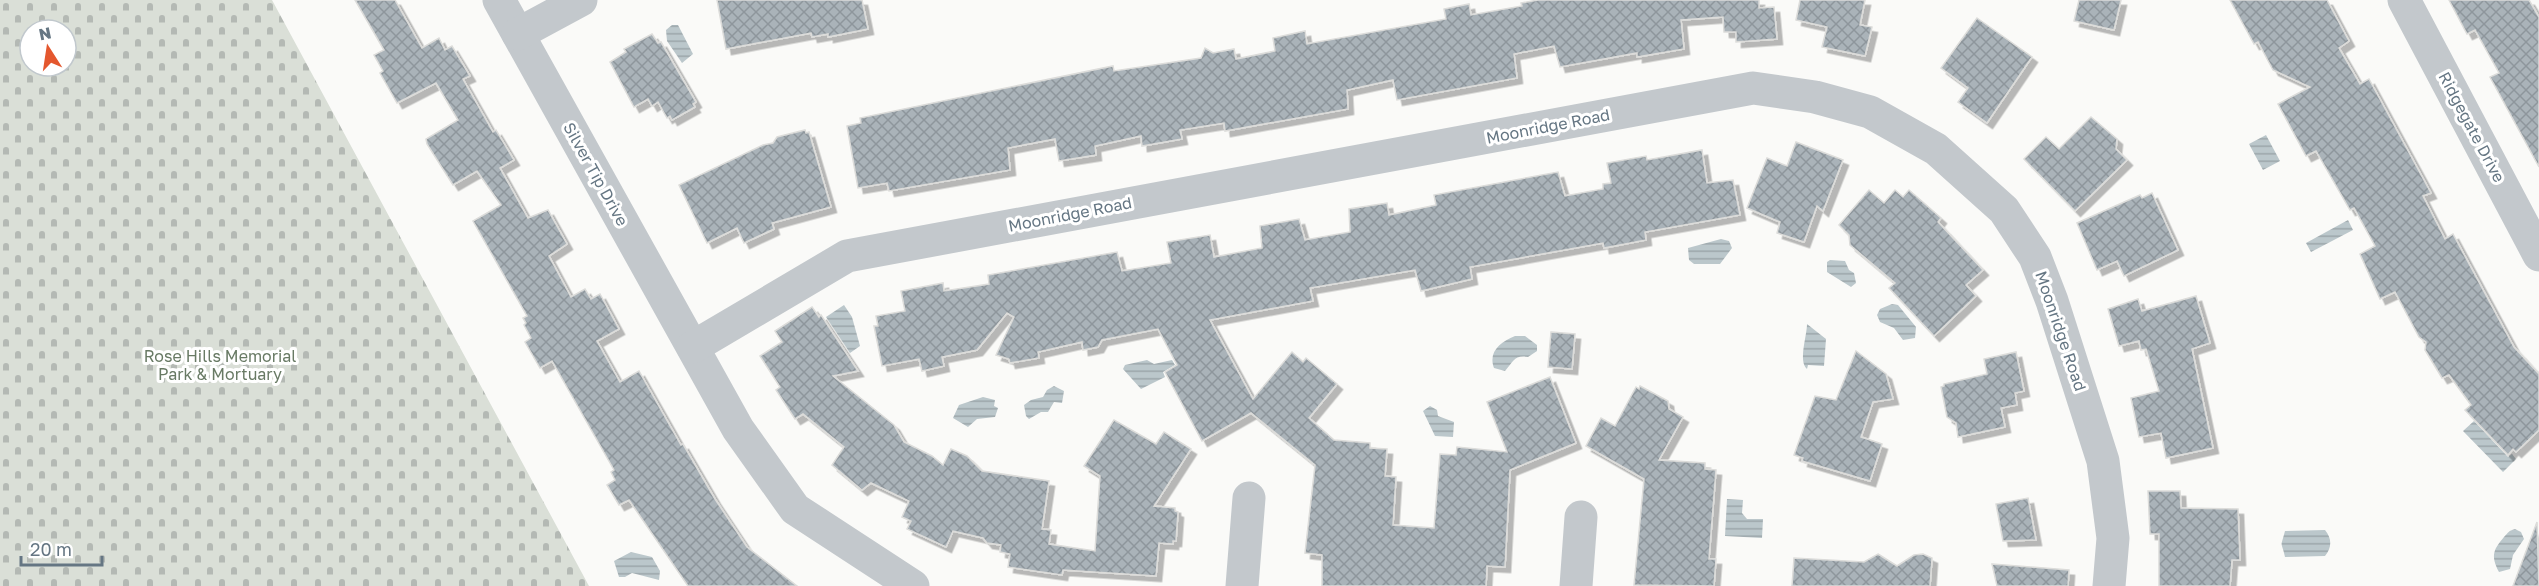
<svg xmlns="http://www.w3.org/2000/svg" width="2539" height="586" viewBox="0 0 2539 586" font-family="'Golos Text',sans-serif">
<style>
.cemetery{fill:url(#cemetery-stones);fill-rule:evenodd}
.water{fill:url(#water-rules)}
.building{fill:url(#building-cross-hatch);stroke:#dcdcda;stroke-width:1.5;filter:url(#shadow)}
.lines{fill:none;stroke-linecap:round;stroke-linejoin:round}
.minor{stroke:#c3c8cc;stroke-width:33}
.labels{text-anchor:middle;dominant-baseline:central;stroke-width:6;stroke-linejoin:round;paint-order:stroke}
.street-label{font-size:16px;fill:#657683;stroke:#fff}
.park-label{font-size:16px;fill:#687a64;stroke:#fff}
</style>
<defs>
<pattern id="cemetery-stones" width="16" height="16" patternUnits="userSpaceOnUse" patternTransform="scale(1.5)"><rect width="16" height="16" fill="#dadfd7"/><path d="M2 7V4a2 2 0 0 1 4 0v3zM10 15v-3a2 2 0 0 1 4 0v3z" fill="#b4b9b4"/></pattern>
<pattern id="water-rules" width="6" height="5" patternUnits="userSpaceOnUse" patternTransform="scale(1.5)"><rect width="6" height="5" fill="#bbc7cb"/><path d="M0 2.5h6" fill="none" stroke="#9ca6aa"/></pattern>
<pattern id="building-cross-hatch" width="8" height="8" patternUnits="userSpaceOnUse" patternTransform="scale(1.5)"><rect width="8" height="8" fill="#aab3b9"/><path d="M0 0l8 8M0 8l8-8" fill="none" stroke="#8e969c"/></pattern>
<filter id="shadow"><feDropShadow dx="5.5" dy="5.5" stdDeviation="0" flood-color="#0004"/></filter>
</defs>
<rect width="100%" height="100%" fill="#fafaf8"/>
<path class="cemetery" d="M0,0H272L589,586H0ZM30,30H66V66H30Z"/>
<g class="water">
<polygon points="672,25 678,25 693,54 682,63 667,41 666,30"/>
<polygon points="2266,135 2280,161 2263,170 2249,144"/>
<polygon points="2348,220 2353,230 2311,252 2306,243"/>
<polygon points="1721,239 1729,241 1732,248 1720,264 1694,264 1689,260 1688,248"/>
<polygon points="1830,260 1845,261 1849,270 1854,273 1856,283 1851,287 1827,272 1827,262"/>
<polygon points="1892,304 1898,305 1916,327 1915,338 1903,340 1894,328 1880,322 1877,315 1880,309"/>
<polygon points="844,305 852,317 860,346 850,353 826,317"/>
<path d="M1807,324L1826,339L1824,366L1808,365L1807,369C1798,361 1807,336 1807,324Z"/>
<path d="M1515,336H1525L1537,345V351L1528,357C1514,355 1514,361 1505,371L1494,368C1488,352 1500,342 1515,336Z"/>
<polygon points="1147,360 1154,364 1172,360 1175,365 1163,372 1165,377 1141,389 1123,369 1125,365"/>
<polygon points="1054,386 1064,391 1062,403 1054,402 1048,412 1041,412 1029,419 1026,416 1024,405 1031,400 1043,397 1047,390"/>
<polygon points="983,397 995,400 994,406 998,408 995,417 977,419 968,427 953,418 959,405"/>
<polygon points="1430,406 1437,410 1438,416 1454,422 1453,437 1435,436 1423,411"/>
<polygon points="2474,421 2508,457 2512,454 2516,459 2503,472 2463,431"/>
<polygon points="1727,499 1743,500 1742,513 1747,519 1763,519 1762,538 1725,536"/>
<path d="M2515,529L2521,532L2524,539L2513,555L2510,569L2499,572C2490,555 2494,549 2504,537C2509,532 2508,531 2515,529Z"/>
<path d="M2325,530C2332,539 2332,547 2325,556L2285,557C2281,539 2280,550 2285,531Z"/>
<polygon points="631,552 652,557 660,571 659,580 632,573 625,577 619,577 614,561"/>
</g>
<g class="building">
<polygon points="355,0 395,0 422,48 439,38 445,50 452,46 470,76 463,79 493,132 496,130 514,160 500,168 528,218 548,210 567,244 549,256 571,297 585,289 591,299 600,294 619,329 597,341 620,382 639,371 681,445 683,444 715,499 747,547 797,586 688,586 629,500 619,505 607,485 615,480 611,472 614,470 552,361 540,368 525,342 531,338 524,325 526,323 523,318 527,316 473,221 501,205 477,171 453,185 427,144 426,139 458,120 436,83 397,103 380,73 383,71 374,55 384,50"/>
<polygon points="717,0 862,0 868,29 828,37 828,34 812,37 811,33 726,49"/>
<polygon points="1538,0 1759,0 1759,8 1774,7 1777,39 1736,42 1736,32 1724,32 1723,17 1681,20 1684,49 1637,57 1637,53 1560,67 1554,46 1514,54 1517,78 1397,100 1393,80 1347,90 1348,109 1225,131 1224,123 1180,130 1182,139 1142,146 1141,136 1095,146 1096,155 1059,161 1055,139 1008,148 1010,170 889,191 887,183 858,188 847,126 861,123 860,118 1113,66 1114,71 1201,58 1205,48 1213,53 1234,49 1236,59 1275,51 1273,38 1305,31 1307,44 1446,19 1444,9 1469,4 1471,15 1522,6 1521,3"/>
<polygon points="1800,0 1865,0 1860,25 1872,27 1865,56 1822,47 1827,27 1796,20"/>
<polygon points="2079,0 2121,0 2114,30 2074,21"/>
<polygon points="2230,0 2327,0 2349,41 2339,48 2360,84 2369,79 2431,193 2423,196 2445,239 2453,234 2514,347 2539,374 2539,430 2516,452 2513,449 2508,455 2465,410 2471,405 2449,375 2442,378 2425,350 2426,342 2419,337 2395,292 2380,299 2360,254 2375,246 2354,208 2350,210 2316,151 2306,156 2278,104 2310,87 2273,70 2258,42 2254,44"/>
<polygon points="2449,0 2529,0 2539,17 2539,167 2490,77 2499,73 2475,30 2467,34"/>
<polygon points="1977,18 2032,57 1987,123 1958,102 1968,88 1941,68"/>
<polygon points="652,34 658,43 661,42 696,102 693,104 695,107 672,120 670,116 667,118 658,102 652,106 648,99 634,107 610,62 626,52 624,49"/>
<polygon points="2091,117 2117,139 2116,149 2127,160 2075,211 2024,159 2046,137 2059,149"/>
<polygon points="805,130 806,133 809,132 831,207 772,223 774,229 744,243 737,228 707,243 679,185 763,145 773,143 777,137"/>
<polygon points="1796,142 1843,160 1823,211 1817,206 1804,242 1777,233 1780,222 1747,208 1767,158 1787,166"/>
<polygon points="1702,150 1707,183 1733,180 1740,215 1645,232 1646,240 1604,248 1603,243 1470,267 1472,279 1421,291 1415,270 1310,288 1313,301 1210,320 1253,399 1292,352 1303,362 1306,358 1337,384 1309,418 1334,440 1370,443 1370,448 1387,449 1385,476 1396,477 1393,525 1434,528 1440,454 1456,455 1457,447 1507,452 1487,402 1550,377 1576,443 1510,470 1505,567 1487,566 1486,586 1322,586 1322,555 1305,553 1315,465 1251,413 1202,441 1165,372 1177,365 1158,329 1102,340 1098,347 1083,350 1082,342 1038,352 1039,358 1010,363 1009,359 996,355 1014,317 1007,313 977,350 942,357 944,366 922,371 919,359 882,366 874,326 878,326 876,316 905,311 901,291 943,283 944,291 989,284 988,275 1117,252 1122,271 1171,263 1167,242 1210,235 1214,257 1262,248 1260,226 1299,219 1305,240 1350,232 1349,209 1387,203 1389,215 1436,205 1434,195 1558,172 1565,196 1603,189 1603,184 1611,183 1607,163 1646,156 1647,160"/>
<polygon points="1869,190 1884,203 1895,190 1903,197 1909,190 1941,218 1938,222 1983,270 1966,285 1976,296 1934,336 1889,288 1895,283 1850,245 1849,235 1839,225"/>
<polygon points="2152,193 2178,250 2124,276 2117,261 2097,270 2077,223 2140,195 2142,198"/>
<polygon points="2196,296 2210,343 2192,349 2213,448 2166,458 2161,433 2139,437 2131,398 2159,391 2146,349 2141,350 2139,341 2119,346 2108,309 2138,299 2142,311"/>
<polygon points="812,307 819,317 821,315 858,371 833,376 894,425 904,442 932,456 943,465 951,449 967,456 982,471 1049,481 1042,529 1051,530 1049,544 1095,551 1100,476 1084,466 1114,420 1156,444 1164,432 1191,449 1154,506 1175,508 1175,511 1178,512 1176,541 1173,541 1173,544 1159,543 1156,576 1063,570 1062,575 1008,567 1010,554 1000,552 1001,545 987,543 983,538 953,531 946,547 907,529 911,521 902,517 909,501 871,483 862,490 832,465 844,447 803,414 795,419 776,390 780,387 760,356 782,342 775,331"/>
<polygon points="1551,332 1575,334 1572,369 1548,367"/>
<polygon points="1856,351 1886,374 1893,399 1873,402 1861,437 1882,444 1870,481 1802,461 1803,458 1794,455 1815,396 1836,400"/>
<polygon points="2016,352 2024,391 2015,393 2017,405 2001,408 2005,427 1958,437 1956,423 1947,417 1941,387 1944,386 1944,384 1987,374 1984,359"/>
<polygon points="1640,386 1668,401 1669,409 1683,417 1659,460 1705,463 1705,469 1716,470 1709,559 1716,559 1714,586 1634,585 1644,479 1586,446 1601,418 1615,426 1636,387 1639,389"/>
<polygon points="2148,491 2180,491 2181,508 2238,509 2240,560 2232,560 2230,586 2159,586 2159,534 2150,534"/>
<polygon points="2028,498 2036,540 2003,541 1996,504"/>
<polygon points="2537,522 2539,586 2513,586"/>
<polygon points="1878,554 1897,566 1914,555 1923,554 1932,558 1930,586 1792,586 1794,558 1864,562"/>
<polygon points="1992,564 2069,570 2068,586 1997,586"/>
</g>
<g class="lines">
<g class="minor">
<polyline points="499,0 738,429 795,509 913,586"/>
<polyline points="2404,0 2539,255"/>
<polyline points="518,34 581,0"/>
<polyline points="693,347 847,256 1753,88 1815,97 1870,112 1936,149 2004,210 2035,257 2052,301 2103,461 2113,538 2109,586"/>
<polyline points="1242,586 1249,498"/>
<polyline points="1576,586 1581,517"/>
</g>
</g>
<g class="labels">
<g class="street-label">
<text transform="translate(1548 126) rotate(-11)">Moonridge Road</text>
<text transform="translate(2472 127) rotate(62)">Ridgegate Drive</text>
<text transform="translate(596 174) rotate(61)">Silver Tip Drive</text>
<text transform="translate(1070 214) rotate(-11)">Moonridge Road</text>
<text transform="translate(2061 331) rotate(71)">Moonridge Road</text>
</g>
<g class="park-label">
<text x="220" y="356">Rose Hills Memorial<tspan x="220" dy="18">Park &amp; Mortuary</tspan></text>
</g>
</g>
<g transform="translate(48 48) rotate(348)"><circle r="28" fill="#ffffff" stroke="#c1c8cd" stroke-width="1.5"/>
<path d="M0-4.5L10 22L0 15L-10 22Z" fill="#e4572e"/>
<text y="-9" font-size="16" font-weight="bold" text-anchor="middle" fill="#657683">N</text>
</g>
<path d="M21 556v9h81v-9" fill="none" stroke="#657683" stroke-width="3"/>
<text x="30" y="556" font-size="18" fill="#657683" stroke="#ffffff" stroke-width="4.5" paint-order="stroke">20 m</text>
</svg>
